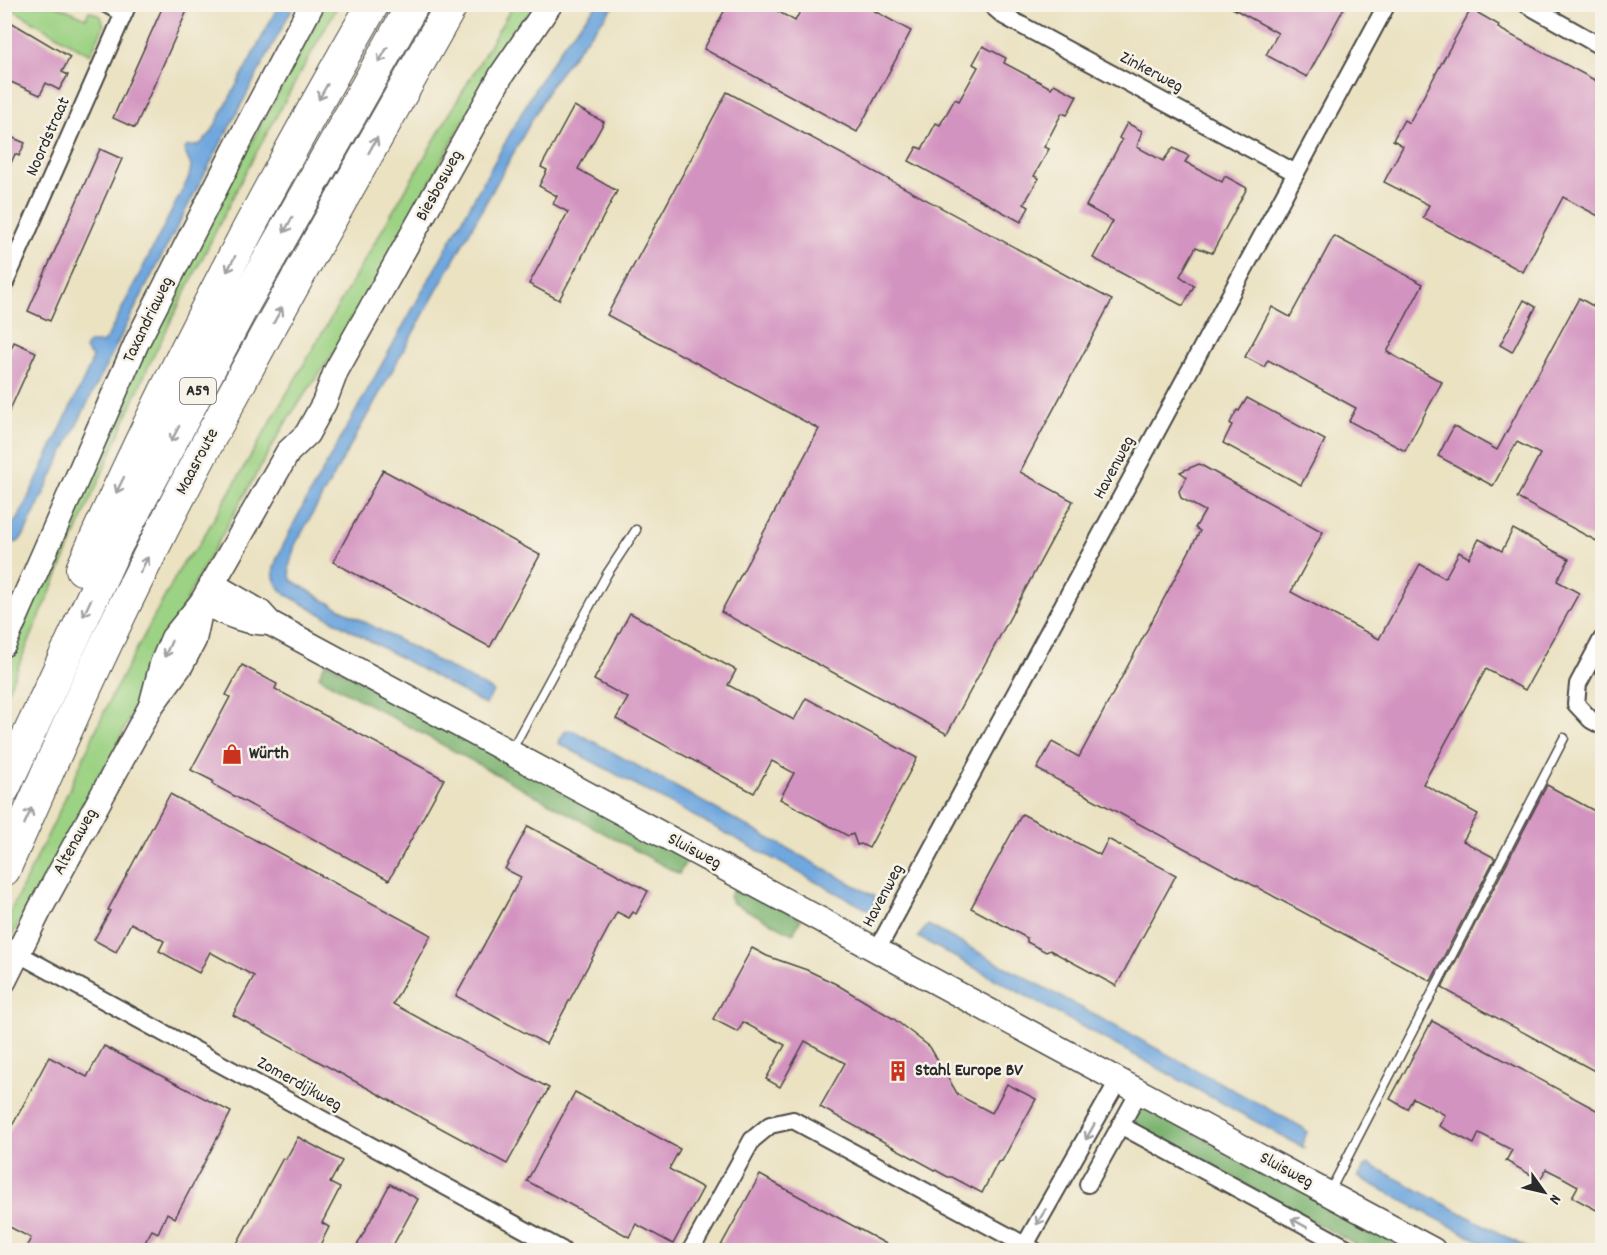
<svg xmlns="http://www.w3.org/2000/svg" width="1607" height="1255" viewBox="0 0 1607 1255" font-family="Dekko,sans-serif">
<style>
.green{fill:#9cd283;stroke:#647e57;stroke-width:1.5}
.forest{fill:#7db471;stroke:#54704e;stroke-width:1.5}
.water{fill:#70a7de;stroke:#4e6984;stroke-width:1.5}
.building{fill:#d393c0}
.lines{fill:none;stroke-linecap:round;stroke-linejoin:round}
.lane-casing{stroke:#484642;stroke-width:11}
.street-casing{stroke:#484642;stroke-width:20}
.secondary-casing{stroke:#484642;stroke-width:27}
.highway-casing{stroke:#484642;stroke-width:34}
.lane{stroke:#fff;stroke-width:8}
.street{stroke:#fff;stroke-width:16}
.secondary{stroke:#fff;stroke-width:24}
.highway{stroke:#fff;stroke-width:32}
.oneway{stroke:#a0a0a0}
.labels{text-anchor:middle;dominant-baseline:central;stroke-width:5;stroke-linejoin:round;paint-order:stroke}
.shield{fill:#f7f3e8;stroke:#686764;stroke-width:1.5}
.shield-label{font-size:16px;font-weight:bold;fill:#2b2b2b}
.street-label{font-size:18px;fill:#2b2b2b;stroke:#f7f3e8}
.poi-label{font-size:18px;font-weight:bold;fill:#2b2b2b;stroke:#f7f3e8;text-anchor:start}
</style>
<rect width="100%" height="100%" fill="#f7f3e8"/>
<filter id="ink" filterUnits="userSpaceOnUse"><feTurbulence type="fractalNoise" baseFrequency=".0167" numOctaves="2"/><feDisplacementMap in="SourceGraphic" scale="12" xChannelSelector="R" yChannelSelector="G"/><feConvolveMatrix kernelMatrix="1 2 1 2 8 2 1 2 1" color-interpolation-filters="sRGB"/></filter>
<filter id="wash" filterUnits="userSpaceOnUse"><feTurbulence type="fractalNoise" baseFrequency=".008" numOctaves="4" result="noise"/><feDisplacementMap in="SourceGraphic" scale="24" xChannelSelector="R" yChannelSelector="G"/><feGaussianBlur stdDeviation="1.35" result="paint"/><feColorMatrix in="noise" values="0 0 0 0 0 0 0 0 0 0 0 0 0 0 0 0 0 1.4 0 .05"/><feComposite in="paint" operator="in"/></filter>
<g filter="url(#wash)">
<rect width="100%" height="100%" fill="#ebe2c2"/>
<g class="green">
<polygon points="5,5 56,5 86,18 89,11 101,16 104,26 90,55"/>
<polygon points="326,5 338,5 245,173 148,367 5,697 5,667 67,520 149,340 206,226"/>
<polygon points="513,5 536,5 512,35 459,129 347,334 289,417 263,462 194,585 105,769 9,941 5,940 4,925 57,816 110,699 184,561 197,548"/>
</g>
<g class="forest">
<polygon points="326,662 688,858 679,874 324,680 319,676"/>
<polygon points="737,884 801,919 793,934 733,903 729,897"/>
<polygon points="1148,1108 1411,1250 1366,1250 1138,1127 1135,1123 1135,1113 1140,1109"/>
</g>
<g class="water">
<path d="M279,5H294C201,180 108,355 24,535L18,542L11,543L5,539V524H12L18,519L90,366L92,357L85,349L88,343H102L107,338L189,177L191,166L184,150L188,146C199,148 204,141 211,133Z"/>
<path d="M597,5H615L581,45L553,82L295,545L289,567L291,580L324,600L493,691L486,705L287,595C264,578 275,561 286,540C291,529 297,517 303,506L536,87L565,42Z"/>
<polygon points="566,730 574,731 874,896 875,902 872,912 558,743"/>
<polygon points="928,925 1302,1127 1307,1132 1302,1145 1306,1149 918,937"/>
<polygon points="1369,1164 1531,1250 1496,1250 1358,1177 1365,1167"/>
</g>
<g id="blocks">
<g class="building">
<polygon points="164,4 190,4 135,128 113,118"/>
<polygon points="728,4 765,4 795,21 804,4 862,4 911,31 857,132 704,49"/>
<polygon points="1225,4 1346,4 1307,77 1266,55 1278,33"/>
<polygon points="1471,9 1499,25 1498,28 1602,84 1602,218 1563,197 1523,272 1423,218 1429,205 1384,182 1403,146 1393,140 1404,120 1409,123"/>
<polygon points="4,18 70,57 62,72 68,75 59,90 46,83 40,95 4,79"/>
<polygon points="983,46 1006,58 1004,63 1051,88 1054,84 1077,96 1067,115 1062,113 1044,147 1049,149 1034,176 1039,178 1024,204 1029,207 1021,222 909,161 917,147 922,149 936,123 940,125 955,99 959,101 978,67 973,64"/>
<polygon points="727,92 1112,300 1020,472 1073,501 947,734 721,612 819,429 607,315"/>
<polygon points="574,106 604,122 578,169 617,191 559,300 529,284 568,212 553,204 557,196 539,186 547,170 541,167"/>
<polygon points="1127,123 1142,131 1137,147 1163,161 1173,148 1189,156 1185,162 1222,182 1225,176 1247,188 1212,253 1196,247 1180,276 1194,286 1183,306 1093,258 1113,221 1086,206 1122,140 1119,138"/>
<polygon points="4,134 25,143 19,156 15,154 4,179"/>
<polygon points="100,149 122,159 50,321 28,311"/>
<polygon points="1334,236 1423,284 1387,352 1442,382 1405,451 1349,421 1356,408 1268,360 1264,367 1245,357 1272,307 1290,317"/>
<polygon points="1579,298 1602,311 1602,544 1517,498 1540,454 1517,442 1493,486 1438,456 1454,426 1497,450"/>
<polygon points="1524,300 1536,307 1512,352 1500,345"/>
<polygon points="14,342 36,352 4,423 4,365"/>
<polygon points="1247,398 1325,440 1301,485 1223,443 1232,425 1230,423 1237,410 1239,411"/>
<polygon points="1199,464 1323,532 1291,592 1379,639 1420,564 1445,578 1459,552 1469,558 1479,539 1502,551 1513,529 1569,559 1557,581 1579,593 1525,690 1486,669 1423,784 1478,814 1463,841 1495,858 1431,981 1037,769 1052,742 1079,757 1200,531 1195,528 1205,511 1181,498 1179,491 1187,477 1180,472"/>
<polygon points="383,470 540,555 490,647 333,562"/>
<polygon points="630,613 736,670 728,685 794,720 806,698 917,758 869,848 861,844 857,845 853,834 848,836 780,799 794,773 772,761 754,793 616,719 628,698 594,680"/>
<polygon points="242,665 277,684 275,689 444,779 389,880 212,784 213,781 191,770 230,697 226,695"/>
<polygon points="1547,785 1602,815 1602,1075 1442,988"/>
<polygon points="170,794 431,935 393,1004 549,1088 507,1164 233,1015 254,976 210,952 199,973 159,951 164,941 131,923 116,952 94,940 110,911 108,910"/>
<polygon points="1022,814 1100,855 1108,839 1176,875 1116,986 1050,950 1046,952 1027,942 1027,938 971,908"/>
<polygon points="528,826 648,891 636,914 633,912 629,918 617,912 546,1044 456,996 521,877 505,869"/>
<polygon points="752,948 767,956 807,970 836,984 894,1019 930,1047 958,1095 992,1113 1007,1084 1036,1099 1002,1161 998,1162 982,1193 952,1177 948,1177 820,1107 845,1063 805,1041 780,1087 766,1079 785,1045 743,1022 738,1032 713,1019"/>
<polygon points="1432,1021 1602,1113 1602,1213 1572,1197 1578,1186 1562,1177 1546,1169 1540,1180 1506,1161 1512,1150 1479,1133 1474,1144 1439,1126 1445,1115 1429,1106 1413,1098 1407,1109 1390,1099"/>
<polygon points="104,1046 231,1112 175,1218 167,1213 158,1233 152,1230 140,1251 24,1251 31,1238 4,1224 4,1141 49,1057 87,1077"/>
<polygon points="575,1092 680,1149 669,1169 703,1188 673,1244 636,1224 629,1237 527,1181"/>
<polygon points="298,1137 342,1161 330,1183 340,1188 322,1223 329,1227 317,1251 233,1251 283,1158 286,1159"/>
<polygon points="760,1175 899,1251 718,1251"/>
<polygon points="390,1184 418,1199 390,1251 354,1251"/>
</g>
</g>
</g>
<g filter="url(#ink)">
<use href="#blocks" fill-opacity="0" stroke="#484642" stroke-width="1.5"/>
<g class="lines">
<g class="lane-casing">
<g id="lane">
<polyline points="511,751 607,574 636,530"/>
<polyline points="1330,1191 1564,738"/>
</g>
</g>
<g class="street-casing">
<g id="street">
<polyline points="106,4 124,13"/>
<polyline points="990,4 1004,16 1296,173"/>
<polyline points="1526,4 1602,47"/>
<polyline points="4,285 128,4"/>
<polyline points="1602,639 1578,684 1576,704 1591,720 1602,726"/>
<polyline points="877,950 1387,4"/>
<polyline points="17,953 562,1250"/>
<polyline points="1120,1125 1351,1250"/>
<polyline points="1088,1184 1139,1092"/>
<polyline points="1025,1245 1118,1081"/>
<polyline points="691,1250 752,1140 770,1125 793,1120 1034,1250"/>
</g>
</g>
<g class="secondary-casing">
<g id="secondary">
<polyline points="212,584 260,612 270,623 1433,1250"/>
<path d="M202,602C225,613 244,623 270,623"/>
<polyline points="4,644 137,342 241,138 312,4"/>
<polyline points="151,706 162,664 173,638 202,602 288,452 307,434 324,403 336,371 502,74 550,4"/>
<polyline points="4,981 40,909 151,706 181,665 194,640 201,607"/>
</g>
</g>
<g class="highway-casing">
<g id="highway">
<path d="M82,569C168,375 267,188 373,4"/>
<polyline points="4,788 116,546 241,309 413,4"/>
<path d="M4,870C51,765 96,660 148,558C242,370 349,188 452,4"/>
</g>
</g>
<use href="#lane" class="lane"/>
<use href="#street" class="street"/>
<use href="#secondary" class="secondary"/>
<use href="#highway" class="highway"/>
</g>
<defs><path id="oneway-shaft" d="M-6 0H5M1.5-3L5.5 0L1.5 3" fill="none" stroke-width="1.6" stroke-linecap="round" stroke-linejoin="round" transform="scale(1.5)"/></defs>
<g class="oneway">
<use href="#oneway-shaft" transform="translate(383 55) rotate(120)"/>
<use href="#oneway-shaft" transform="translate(323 92) rotate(120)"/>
<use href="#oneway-shaft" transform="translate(373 145) rotate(-61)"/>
<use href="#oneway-shaft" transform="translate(288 225) rotate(119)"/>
<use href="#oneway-shaft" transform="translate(231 264) rotate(118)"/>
<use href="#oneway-shaft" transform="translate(278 315) rotate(-61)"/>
<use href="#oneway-shaft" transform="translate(175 434) rotate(118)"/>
<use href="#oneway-shaft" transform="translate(120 485) rotate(116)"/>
<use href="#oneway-shaft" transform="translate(144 565) rotate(-64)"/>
<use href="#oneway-shaft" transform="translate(87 608) rotate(115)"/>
<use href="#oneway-shaft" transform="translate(168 649) rotate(114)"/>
<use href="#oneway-shaft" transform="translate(28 816) rotate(-66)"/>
<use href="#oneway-shaft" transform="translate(1090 1132) rotate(119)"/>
<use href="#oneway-shaft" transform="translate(1041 1217) rotate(121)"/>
<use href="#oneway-shaft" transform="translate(1299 1223) rotate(-151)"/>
</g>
</g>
<defs>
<g id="shop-bare" transform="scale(1.62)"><path d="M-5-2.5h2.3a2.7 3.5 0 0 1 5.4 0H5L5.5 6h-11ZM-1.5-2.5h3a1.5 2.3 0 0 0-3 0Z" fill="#c8321e" stroke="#f7f3e8" stroke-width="2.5" paint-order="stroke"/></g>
<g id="building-bare" transform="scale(1.62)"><path d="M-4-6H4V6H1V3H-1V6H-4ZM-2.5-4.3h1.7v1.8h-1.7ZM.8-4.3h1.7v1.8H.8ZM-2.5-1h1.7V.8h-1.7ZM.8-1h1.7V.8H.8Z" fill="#c8321e" stroke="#f7f3e8" stroke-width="2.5" paint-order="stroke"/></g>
</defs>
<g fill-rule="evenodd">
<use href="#shop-bare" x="232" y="754"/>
<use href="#building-bare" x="898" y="1071"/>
</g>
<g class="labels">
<rect class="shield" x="180" y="378" width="36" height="26" rx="4.5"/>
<g class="shield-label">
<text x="198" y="391">A59</text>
</g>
<g class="street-label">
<text transform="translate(1151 73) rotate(28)">Zinkerweg</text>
<text transform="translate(49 137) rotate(-66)">Noordstraat</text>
<text transform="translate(440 186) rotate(-61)">Biesbosweg</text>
<text transform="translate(149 320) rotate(-64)">Taxandriaweg</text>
<text transform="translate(198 462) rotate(-62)">Maasroute</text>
<text transform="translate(1115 468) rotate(-62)">Havenweg</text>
<text transform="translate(76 842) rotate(-61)">Altenaweg</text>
<text transform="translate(694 852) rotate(28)">Sluisweg</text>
<text transform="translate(884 896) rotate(-62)">Havenweg</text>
<text transform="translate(299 1085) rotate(29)">Zomerdijkweg</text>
<text transform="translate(1286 1171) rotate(28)">Sluisweg</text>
</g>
<g class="poi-label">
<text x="249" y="754">Würth</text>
<text x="915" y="1071">Stahl Europe BV</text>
</g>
</g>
<rect width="1607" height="1255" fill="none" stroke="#f7f3e8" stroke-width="24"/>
<g transform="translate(1544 1192) rotate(124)" stroke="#f7f3e8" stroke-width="4.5" paint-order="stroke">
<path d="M0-4.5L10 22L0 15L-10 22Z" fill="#2b2b2b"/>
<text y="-9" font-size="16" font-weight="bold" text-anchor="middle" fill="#2b2b2b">N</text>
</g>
</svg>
